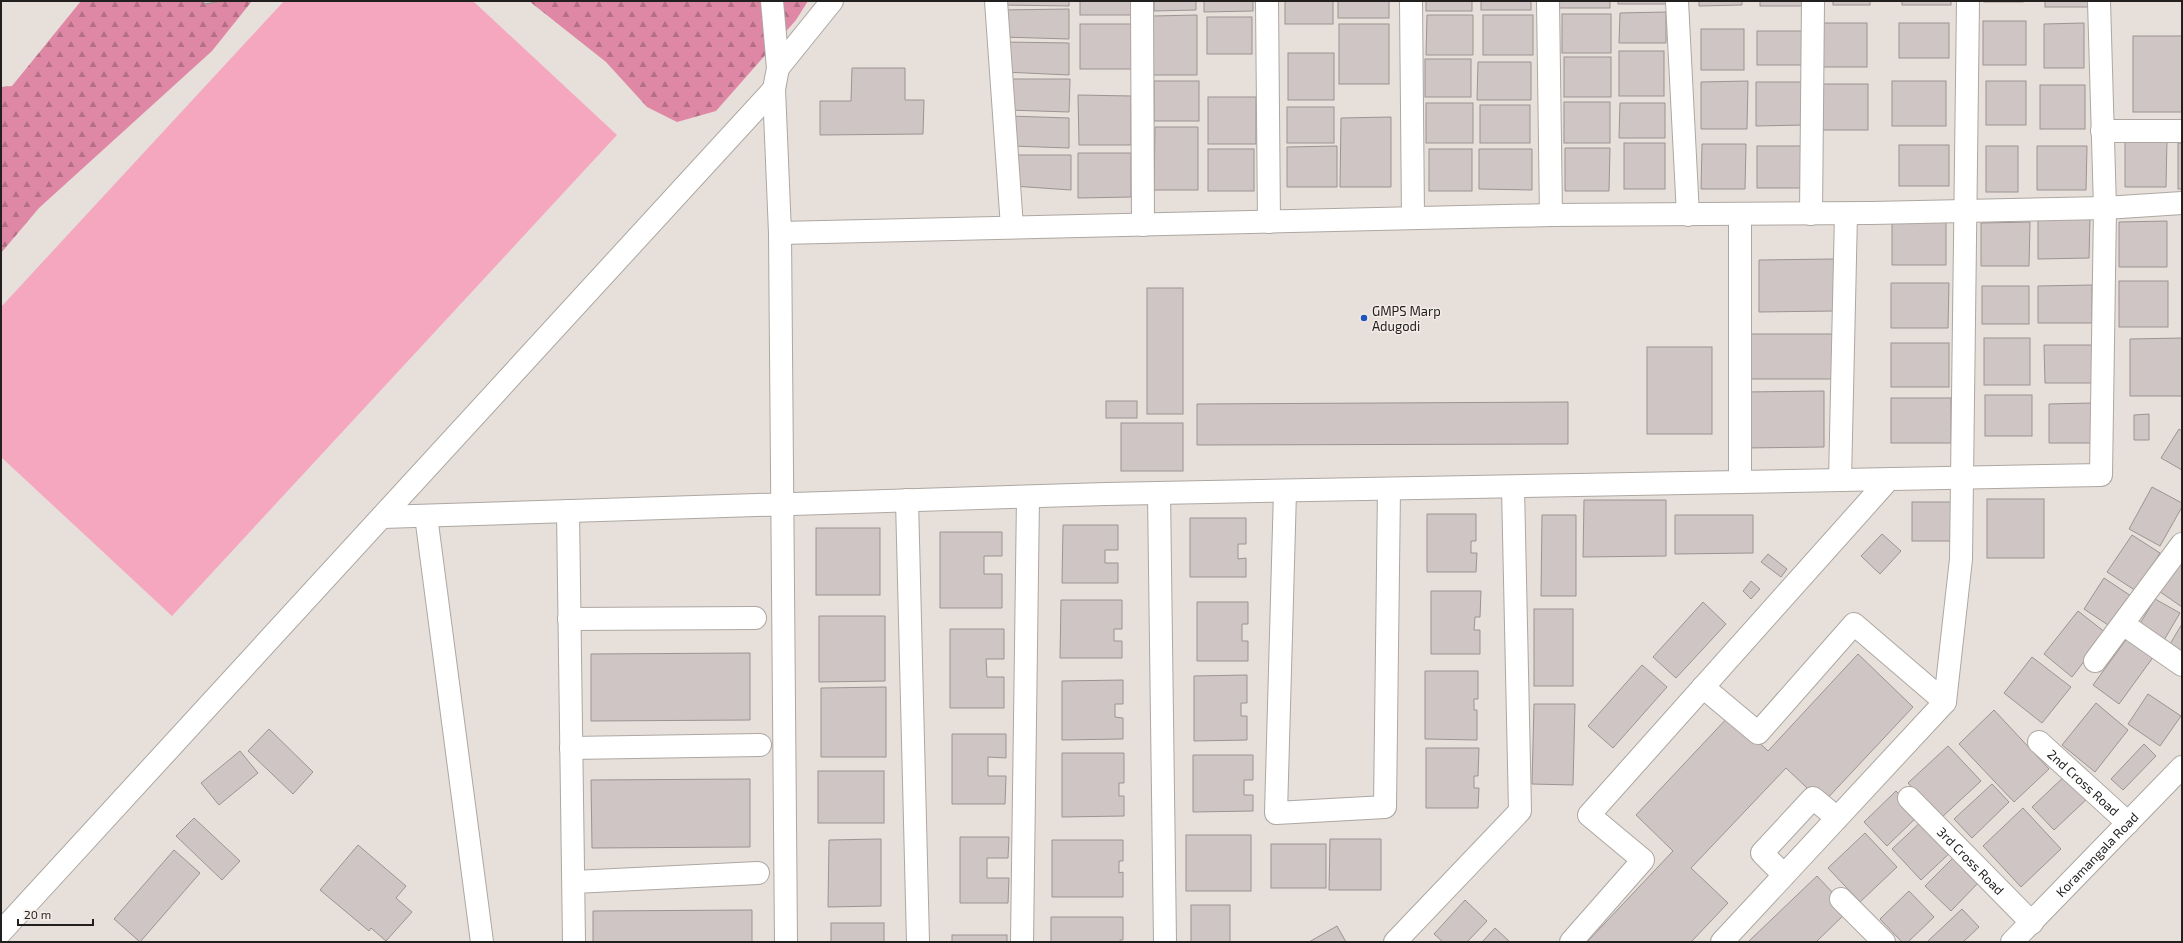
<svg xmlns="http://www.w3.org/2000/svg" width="2183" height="943" viewBox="0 0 2183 943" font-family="'Exo 2',sans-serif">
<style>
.forest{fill:url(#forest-firs)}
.garden{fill:#f5a7c0}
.building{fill:#cec5c4;stroke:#9c9492}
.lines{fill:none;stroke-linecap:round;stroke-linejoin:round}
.minor-casing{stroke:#ada7a2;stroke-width:24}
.tertiary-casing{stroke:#ada7a2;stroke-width:24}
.minor{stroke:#fff;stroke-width:22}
.tertiary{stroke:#fff;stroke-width:22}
.poi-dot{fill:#1e53c0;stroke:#f3ece7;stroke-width:1.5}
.labels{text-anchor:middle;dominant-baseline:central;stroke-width:3;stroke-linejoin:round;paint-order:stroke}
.poi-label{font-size:13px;fill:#22201e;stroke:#f3ece7;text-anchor:start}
.street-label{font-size:13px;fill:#22201e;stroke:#f3ece7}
</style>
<defs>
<pattern id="forest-firs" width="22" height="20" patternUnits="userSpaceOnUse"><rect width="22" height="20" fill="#df88a5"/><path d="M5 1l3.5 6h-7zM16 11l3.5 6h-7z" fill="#b46f86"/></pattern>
</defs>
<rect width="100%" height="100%" fill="#e6dfda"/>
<g class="forest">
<polygon points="81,1 252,1 212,51 39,208 1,253 1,87 12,86"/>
<polygon points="529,1 808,1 796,20 716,111 677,122 647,107 606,62"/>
</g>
<polygon class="garden" points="284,1 473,1 617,135 172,616 1,457 1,307"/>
<g class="building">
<polygon points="204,1 223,1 204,4"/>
<polygon points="1001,1 1069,1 1069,6 1001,5"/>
<rect x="1080" y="1" width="56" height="14"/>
<polygon points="1154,1 1196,1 1196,10 1154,11"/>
<polygon points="1204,1 1253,1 1253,11 1204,12"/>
<rect x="1285" y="1" width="48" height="23"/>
<rect x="1338" y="1" width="51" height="17"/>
<rect x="1426" y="1" width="46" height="10"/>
<rect x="1481" y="1" width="50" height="9"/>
<rect x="1559" y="1" width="51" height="7"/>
<rect x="1618" y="1" width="49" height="3"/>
<polygon points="1699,1 1742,1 1742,5 1699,6"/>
<rect x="1760" y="1" width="47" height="5"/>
<rect x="1833" y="1" width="37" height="4"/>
<rect x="1902" y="1" width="49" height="4"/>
<rect x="1984" y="1" width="39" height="1"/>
<rect x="2045" y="1" width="43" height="6"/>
<polygon points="1069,9 1069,39 1002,37 1000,10"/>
<polygon points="1666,12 1666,43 1619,43 1620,13"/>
<rect x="1562" y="14" width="49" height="39"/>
<polygon points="1197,15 1197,75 1153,75 1153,16"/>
<polygon points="1427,15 1473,15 1473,55 1426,55"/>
<rect x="1483" y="15" width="50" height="40"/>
<rect x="1207" y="17" width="45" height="37"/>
<rect x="1983" y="21" width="43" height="44"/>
<rect x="1821" y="23" width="46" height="44"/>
<rect x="1899" y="23" width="50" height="35"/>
<polygon points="2084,23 2084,68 2044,68 2044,24"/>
<rect x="1080" y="24" width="54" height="45"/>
<rect x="1339" y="24" width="50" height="60"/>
<rect x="1701" y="29" width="43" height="41"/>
<rect x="1757" y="31" width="48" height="34"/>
<rect x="2133" y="36" width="49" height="76"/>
<polygon points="1002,42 1069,43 1069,75 1004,72"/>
<rect x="1619" y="51" width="45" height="45"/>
<rect x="1288" y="53" width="46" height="47"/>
<rect x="1564" y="57" width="47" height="40"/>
<rect x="1425" y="59" width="46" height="38"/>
<polygon points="1478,62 1531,62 1531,100 1477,100"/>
<polygon points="852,68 905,68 905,100 924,100 923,134 820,135 820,101 851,101"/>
<polygon points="1005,79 1070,79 1069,112 1007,110"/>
<rect x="1154" y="81" width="45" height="40"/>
<polygon points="1748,81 1747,129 1701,129 1701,82"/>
<rect x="1892" y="81" width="54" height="45"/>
<rect x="1986" y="81" width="40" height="44"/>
<polygon points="1756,82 1805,82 1805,125 1756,126"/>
<rect x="1822" y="84" width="46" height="46"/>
<rect x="2040" y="85" width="45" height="44"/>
<polygon points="1078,95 1131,96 1131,145 1079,145"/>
<rect x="1208" y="97" width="48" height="47"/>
<rect x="1564" y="102" width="46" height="41"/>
<rect x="1426" y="103" width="47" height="40"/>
<polygon points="1620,103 1665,103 1665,138 1619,138"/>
<rect x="1480" y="105" width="50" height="38"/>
<rect x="1287" y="107" width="47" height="36"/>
<polygon points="1009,116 1069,118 1069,148 1011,146"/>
<polygon points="1391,117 1391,187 1340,187 1341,118"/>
<polygon points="1155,127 1198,127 1198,190 1154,190"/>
<polygon points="2125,139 2167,139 2166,187 2125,187"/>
<rect x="1624" y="143" width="41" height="46"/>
<rect x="2178" y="143" width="4" height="46"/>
<polygon points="1702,144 1746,144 1745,189 1701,189"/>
<rect x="1899" y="145" width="50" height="41"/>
<polygon points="1337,146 1337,187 1287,187 1287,147"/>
<rect x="1757" y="146" width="51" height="42"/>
<rect x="1986" y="146" width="32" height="46"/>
<polygon points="2037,146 2087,146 2086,190 2037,190"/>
<polygon points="1565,148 1610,148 1609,191 1565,191"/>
<rect x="1208" y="149" width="46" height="42"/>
<rect x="1429" y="149" width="43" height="42"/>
<polygon points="1479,149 1532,149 1532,190 1479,189"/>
<polygon points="1078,153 1131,153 1131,197 1078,198"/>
<polygon points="1011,155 1071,155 1071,190 1013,186"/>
<polygon points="2038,218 2090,218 2089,258 2038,259"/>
<polygon points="2167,221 2167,267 2119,267 2119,222"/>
<polygon points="1946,222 1946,265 1892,265 1892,223"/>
<polygon points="2030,222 2029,266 1981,266 1981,223"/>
<polygon points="1834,259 1834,311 1759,312 1759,260"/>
<rect x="2119" y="281" width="49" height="46"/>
<polygon points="1891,283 1949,283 1948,328 1891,328"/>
<polygon points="2092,285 2092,323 2038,323 2038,286"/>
<rect x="1982" y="286" width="47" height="38"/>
<rect x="1147" y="288" width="36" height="126"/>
<rect x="1751" y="334" width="82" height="45"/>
<rect x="1984" y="338" width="46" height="47"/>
<polygon points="2182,338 2182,396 2130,396 2130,339"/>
<rect x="1891" y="343" width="58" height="44"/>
<polygon points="2044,345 2092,345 2092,383 2045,383"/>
<rect x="1647" y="347" width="65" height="87"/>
<polygon points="1824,391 1824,447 1745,448 1745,392"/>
<rect x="1985" y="395" width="47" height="41"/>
<rect x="1891" y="398" width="60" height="45"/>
<rect x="1106" y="401" width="31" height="17"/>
<polygon points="1568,402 1568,444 1197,445 1197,404"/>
<polygon points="2092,403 2092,443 2049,443 2049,404"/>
<polygon points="2149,414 2149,440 2134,440 2134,415"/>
<rect x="1121" y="423" width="62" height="48"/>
<polygon points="2179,429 2182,431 2182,470 2161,458"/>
<polygon points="2152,487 2182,503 2182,507 2160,546 2129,529"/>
<rect x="1987" y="499" width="57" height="59"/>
<polygon points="1584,500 1666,500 1666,556 1583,557"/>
<rect x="1912" y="502" width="39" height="39"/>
<polygon points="1427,514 1476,514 1476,541 1471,541 1471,553 1477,553 1476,572 1427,572"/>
<polygon points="1542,515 1576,515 1576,596 1541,596"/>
<polygon points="1675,515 1753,515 1753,553 1675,554"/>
<polygon points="1190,518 1246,518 1246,544 1238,544 1238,559 1246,558 1246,577 1190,577"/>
<polygon points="1063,525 1118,525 1118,550 1105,550 1105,563 1118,563 1118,583 1062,583"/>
<rect x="816" y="528" width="64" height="67"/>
<polygon points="940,532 1002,532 1002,556 984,556 984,574 1002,574 1002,608 940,608"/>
<polygon points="1882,534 1901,551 1880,574 1861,556"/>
<polygon points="2132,535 2160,553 2136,591 2107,572"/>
<polygon points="1768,554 1787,569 1781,577 1761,562"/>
<polygon points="2182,559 2182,607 2156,589"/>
<polygon points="2104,578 2131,596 2111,627 2084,609"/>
<polygon points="1751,581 1760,589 1751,599 1743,591"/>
<polygon points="1431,591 1481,591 1480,617 1475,617 1474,630 1480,630 1480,654 1431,654"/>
<polygon points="2155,599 2180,613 2161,645 2136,630"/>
<polygon points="1061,600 1122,600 1122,629 1114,629 1114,641 1122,641 1122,658 1060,658"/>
<polygon points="1197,602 1248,602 1248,624 1242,624 1242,641 1248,641 1248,661 1197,661"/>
<polygon points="1703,602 1726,624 1676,678 1653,657"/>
<rect x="1534" y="609" width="39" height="77"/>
<polygon points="2078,611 2106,633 2072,677 2044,654"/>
<polygon points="819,616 885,616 885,681 819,682"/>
<polygon points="2182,624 2182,651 2170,644"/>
<polygon points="950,629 1004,629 1004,659 986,659 987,677 1004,677 1004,708 950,708"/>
<polygon points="2128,637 2154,656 2119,704 2093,685"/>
<polygon points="750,653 750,720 591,721 591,654"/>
<polygon points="1858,654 1913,707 1823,803 1786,768 1691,868 1728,903 1691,942 1587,942 1673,851 1636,815 1730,715 1768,751"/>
<polygon points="2032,657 2071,687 2042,723 2004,693"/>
<polygon points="1642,665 1667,687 1613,748 1588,726"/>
<polygon points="1425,671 1478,671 1478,699 1474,699 1474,710 1477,710 1477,740 1425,739"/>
<polygon points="1247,675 1247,703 1241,703 1241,716 1247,716 1247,740 1194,741 1194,676"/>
<polygon points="1123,680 1123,704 1115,704 1115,717 1123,718 1123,739 1062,740 1062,681"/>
<polygon points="886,687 886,757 821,757 821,688"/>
<polygon points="2148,694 2181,716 2160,746 2128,724"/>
<polygon points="2096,703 2128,730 2095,772 2062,745"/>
<polygon points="1534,704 1575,704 1573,785 1532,784"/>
<polygon points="1994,710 2049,769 2014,802 1959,744"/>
<polygon points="269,729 313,772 293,794 248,751"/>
<polygon points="952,734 1006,734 1006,758 988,757 988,776 1006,776 1005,804 952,804"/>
<polygon points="2144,744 2156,756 2123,790 2111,779"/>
<polygon points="1948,746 1981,781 1941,818 1908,783"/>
<polygon points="1426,748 1479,748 1478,776 1474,776 1474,788 1479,788 1478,808 1426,808"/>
<polygon points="240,751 258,773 219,805 201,783"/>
<polygon points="1062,753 1124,753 1124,783 1119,783 1119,796 1124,796 1124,816 1062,817"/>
<polygon points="1193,755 1253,755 1253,780 1244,780 1244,795 1253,795 1253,811 1193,812"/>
<rect x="818" y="771" width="66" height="52"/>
<polygon points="2068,773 2090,796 2054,830 2032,807"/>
<polygon points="750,779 750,847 592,848 591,780"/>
<polygon points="1992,784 2009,802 1972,838 1954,819"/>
<polygon points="1896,791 1919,815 1887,846 1864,822"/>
<polygon points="2023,808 2061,849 2021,887 1983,846"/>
<polygon points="194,818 240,861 222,880 176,836"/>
<polygon points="1924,819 1953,850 1921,880 1892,849"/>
<polygon points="1865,833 1897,867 1860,902 1828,868"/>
<rect x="1186" y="835" width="65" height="56"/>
<polygon points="960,837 1009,837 1008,858 987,858 987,878 1009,878 1008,903 960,903"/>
<polygon points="881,839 881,906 828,907 829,840"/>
<polygon points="1330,839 1381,839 1381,890 1329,890"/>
<polygon points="1052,840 1123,840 1123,861 1119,861 1119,873 1123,872 1123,897 1052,897"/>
<rect x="1271" y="844" width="55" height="44"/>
<polygon points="358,845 406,886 396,898 412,912 386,941 371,928 369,931 320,890"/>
<polygon points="174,850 200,873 140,942 114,919"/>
<polygon points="1955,856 1980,881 1951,911 1925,886"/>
<polygon points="1817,876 1849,910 1816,942 1748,942"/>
<polygon points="1909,891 1934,917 1908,942 1902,942 1880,919"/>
<polygon points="1465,900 1487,921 1467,942 1443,942 1434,934"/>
<rect x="1191" y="905" width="39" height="37"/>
<polygon points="1962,909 1979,927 1963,942 1927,942"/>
<polygon points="752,910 752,942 593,942 593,911"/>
<polygon points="1051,917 1123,917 1123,940 1120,940 1120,942 1051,942"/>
<rect x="831" y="923" width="53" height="19"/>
<polygon points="1337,926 1346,942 1309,942"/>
<polygon points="1495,928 1510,942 1482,942"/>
<rect x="952" y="935" width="55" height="7"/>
</g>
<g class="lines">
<g class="minor-casing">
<g id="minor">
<polyline points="772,1 778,68 774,89 780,233 786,942"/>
<polyline points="996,1 1012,227"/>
<polyline points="1142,1 1143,225"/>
<polyline points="1267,1 1269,222"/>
<polyline points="1411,1 1413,218"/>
<polyline points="1548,1 1551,215"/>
<polyline points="1677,1 1688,215"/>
<polyline points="778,68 832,1"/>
<polyline points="2102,131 2182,131"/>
<polyline points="1740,214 1740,482"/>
<polyline points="1811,214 1813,1"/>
<polyline points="780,233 1551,215 1872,213 2105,208 2182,203"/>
<polyline points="1840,480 1846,214"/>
<polyline points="1285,491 1276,813 1385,807 1389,489"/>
<polyline points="1159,493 1165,942"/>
<polyline points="907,500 918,942"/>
<polyline points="568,511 574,942"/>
<polyline points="426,516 482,942"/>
<polyline points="382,517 1106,494 2101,475 2105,208 2099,1"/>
<polyline points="569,619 755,618"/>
<polyline points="2123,624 2182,665"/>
<polyline points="2095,661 2182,544"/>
<polyline points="1703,687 1758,733 1854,624 1945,702"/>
<path id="s1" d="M2039,742L2128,823"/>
<polyline points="571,748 760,745"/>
<path id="s2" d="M1909,798L2032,923"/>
<polyline points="1784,875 1762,853 1813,798 1837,818"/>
<polyline points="574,882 758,873"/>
<polyline points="1841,899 1884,942"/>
<polyline points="1,932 774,89"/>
<polyline points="1022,942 1028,497"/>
<polyline points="1395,942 1520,811 1513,487"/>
<polyline points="1571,942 1643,860 1589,815 1889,479"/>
<polyline points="1722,942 1945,702 1961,559 1968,1"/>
</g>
</g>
<g class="tertiary-casing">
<g id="tertiary">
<path id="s3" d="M2012,942L2182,767"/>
</g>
</g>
<use href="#minor" class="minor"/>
<use href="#tertiary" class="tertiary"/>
</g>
<circle class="poi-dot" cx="1364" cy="318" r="4"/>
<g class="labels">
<g class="poi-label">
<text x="1372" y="311">GMPS Marp<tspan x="1372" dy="15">Adugodi</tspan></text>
</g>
<g class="street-label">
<text stroke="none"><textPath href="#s1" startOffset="60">2nd Cross Road</textPath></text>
<text stroke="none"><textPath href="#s3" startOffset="122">Koramangala Road</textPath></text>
<text stroke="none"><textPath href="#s2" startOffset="88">3rd Cross Road</textPath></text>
</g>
</g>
<rect width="2183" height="943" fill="none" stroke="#22201e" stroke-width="4"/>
<path d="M18 919v6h75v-6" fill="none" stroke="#22201e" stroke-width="2"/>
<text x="24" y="919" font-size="12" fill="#22201e" stroke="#f3ece7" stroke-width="3" paint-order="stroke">20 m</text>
</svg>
